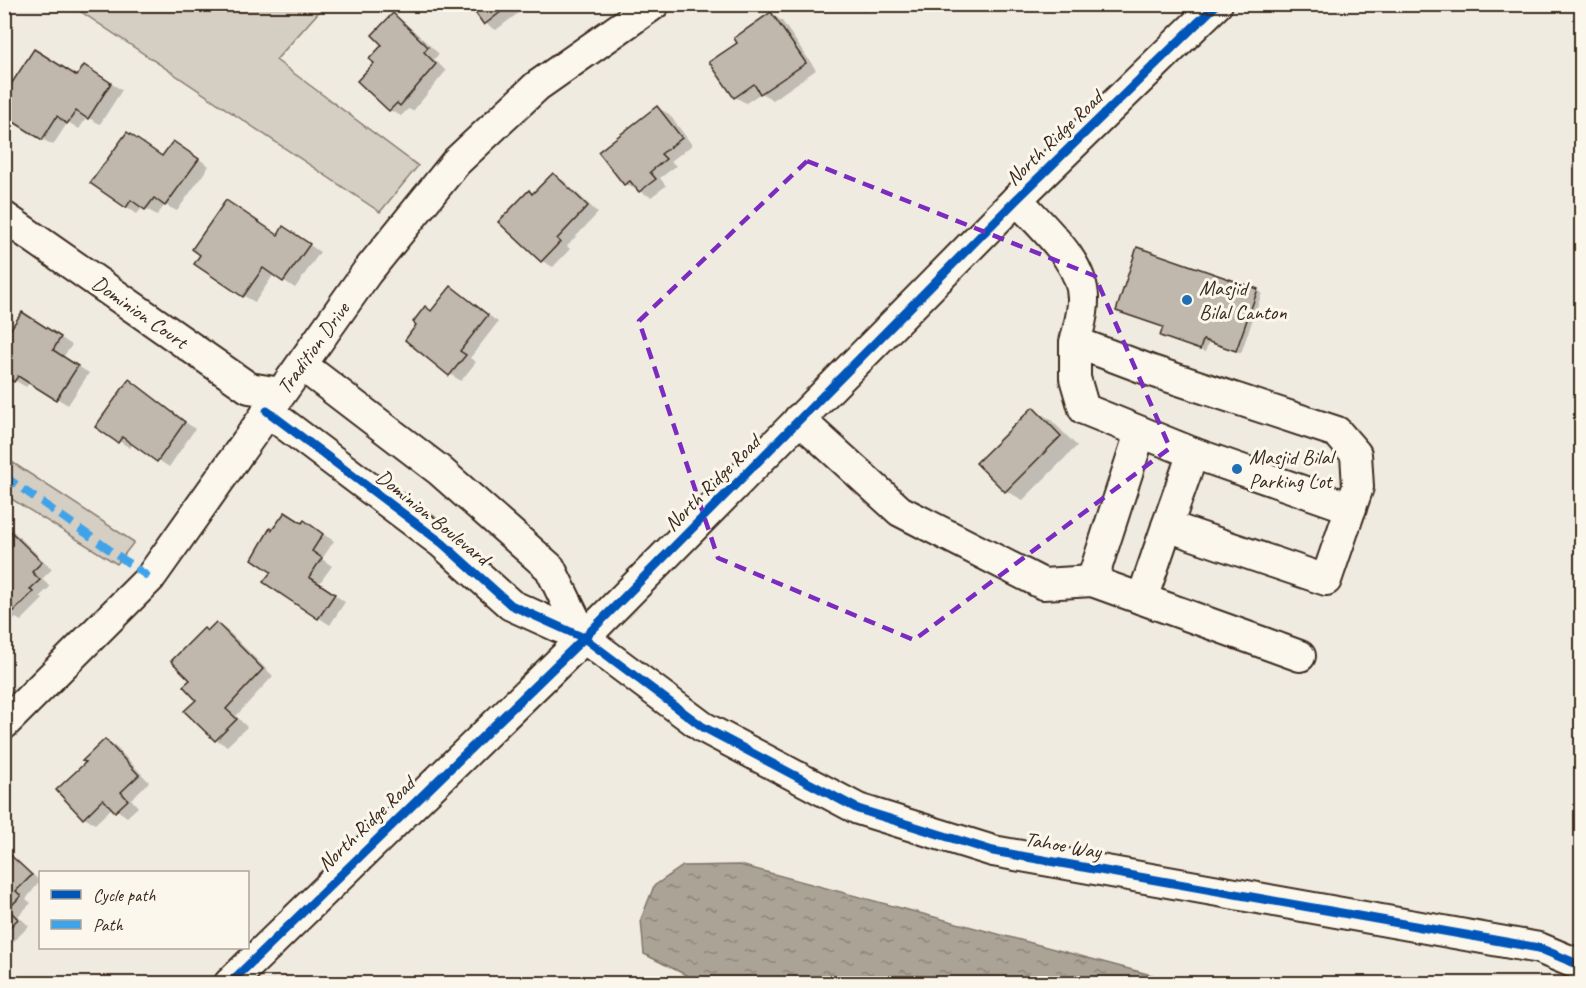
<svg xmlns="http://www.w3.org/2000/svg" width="1586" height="988" viewBox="0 0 1586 988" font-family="Caveat,sans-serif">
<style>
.green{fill:#d5cec3;stroke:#887c70;stroke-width:1.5}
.water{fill:url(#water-ripples);stroke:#7f7367;stroke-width:1.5}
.shadow{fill:#0003}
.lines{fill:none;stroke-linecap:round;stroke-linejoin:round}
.stream{stroke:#7f7367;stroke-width:8}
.building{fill:#c0b8ad;stroke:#3b2a1e;stroke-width:1.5}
.minor-casing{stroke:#3b2a1e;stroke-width:34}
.minor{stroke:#fbf7ec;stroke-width:30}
.quiet{stroke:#3fa3ea;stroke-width:8;stroke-dasharray:15 8;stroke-linecap:butt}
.cycleway-casing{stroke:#fbf7ec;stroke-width:13}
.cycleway{stroke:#0057b8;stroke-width:9}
.marked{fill:none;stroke:#7b2cbf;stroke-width:4.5;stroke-dasharray:12 8;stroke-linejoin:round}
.poi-dot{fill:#1f6fb2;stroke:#fbf7ec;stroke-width:2}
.labels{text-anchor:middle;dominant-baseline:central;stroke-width:6;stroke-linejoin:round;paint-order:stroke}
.street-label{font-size:21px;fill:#3b2a1e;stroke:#fbf7ec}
.poi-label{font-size:21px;fill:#3b2a1e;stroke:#fbf7ec;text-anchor:start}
</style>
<defs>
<pattern id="water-ripples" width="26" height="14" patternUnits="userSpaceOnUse" patternTransform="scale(1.5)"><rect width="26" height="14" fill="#aca397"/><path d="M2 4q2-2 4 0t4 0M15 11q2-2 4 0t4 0" fill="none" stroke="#8d857b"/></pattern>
</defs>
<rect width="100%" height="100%" fill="#f0ebe0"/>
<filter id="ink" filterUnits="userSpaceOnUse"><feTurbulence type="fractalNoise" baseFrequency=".0167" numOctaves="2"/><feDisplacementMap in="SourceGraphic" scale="12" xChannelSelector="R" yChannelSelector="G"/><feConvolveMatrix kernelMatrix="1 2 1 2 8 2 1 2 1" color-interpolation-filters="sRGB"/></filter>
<g filter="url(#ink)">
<g class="green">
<polygon points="71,5 325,5 276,60 418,166 380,212"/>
<polygon points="4,457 134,542 117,564 5,495"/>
</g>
<polygon class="water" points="740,865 1159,977 1198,980 1200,983 702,983 644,954 641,919 654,886 683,866"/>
<g class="shadow">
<polygon points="471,4 530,4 496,30 485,23"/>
<polygon points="851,4 874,4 863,12"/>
<polygon points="882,4 900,4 891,10"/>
<polygon points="1454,4 1478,4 1468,14"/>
<polygon points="771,14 782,21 816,70 773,100 761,93 746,103 735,97"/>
<polygon points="393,15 404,22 439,54 434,59 446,71 413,111 408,109 401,116 390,110 376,63"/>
<polygon points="95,74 122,90 100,124 87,117 79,129 68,122 53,145 42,139 77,78"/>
<polygon points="658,108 669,114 692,145 671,161 676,166 660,178 666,186 651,197 625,184"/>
<polygon points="185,149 209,166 177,211 165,205 157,215 143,207 137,214 92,183"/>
<polygon points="553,175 564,181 598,213 567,246 570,249 553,267 542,261 529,192 534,195"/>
<polygon points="295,235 320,252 295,288 274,274 255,302 244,296 279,236"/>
<polygon points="452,288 498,322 470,358 476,362 461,381 450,374 418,325 426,308 433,312"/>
<polygon points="1257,290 1262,293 1241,353 1209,342 1205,352 1162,336"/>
<polygon points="34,320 72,345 63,357 89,373 68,405 30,382 26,387 4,374"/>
<polygon points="129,381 195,429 169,467 133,443 130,448 119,441"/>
<polygon points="1033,409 1050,419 1077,446 1023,500 1006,491"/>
<polygon points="4,526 13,531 52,569 42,579 50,587 40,596 43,599 21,621 16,618 7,627 4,626"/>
<polygon points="307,529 315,529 334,541 322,559 332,566 319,584 345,602 330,625 265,582"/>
<polygon points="217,624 228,631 273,676 236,716 247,727 227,746 216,740 192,680"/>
<polygon points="105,741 116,747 149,782 131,799 138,807 127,817 113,807 95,824 84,818 88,762"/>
<polygon points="4,850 40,881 26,899 31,903 18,916 29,926 10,945 4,941"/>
</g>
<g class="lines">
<polyline class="stream" points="648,984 650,982"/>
</g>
<g class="building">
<polygon points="469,4 511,4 484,25"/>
<polygon points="771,12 806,63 760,94 754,84 734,98 709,62 737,43 734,38"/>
<polygon points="393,13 428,47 424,52 436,64 400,106 397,103 389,111 357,81 374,63 369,59 382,45 372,35"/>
<polygon points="34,49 77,76 84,65 111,83 88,119 76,111 67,124 57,116 42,140 9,119 12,115 4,110 4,95"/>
<polygon points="657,106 682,138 661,154 666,159 650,172 656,179 639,192 630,181 624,185 598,152"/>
<polygon points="127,132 162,156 173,141 199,159 165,206 154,198 145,210 131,200 126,208 90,183"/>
<polygon points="553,173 588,206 557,239 560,242 541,262 498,222 529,190 532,194"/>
<polygon points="226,200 278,235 283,226 310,244 283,282 263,268 243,297 194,264 200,255 192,249"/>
<polygon points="1137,247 1258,289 1236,351 1203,340 1200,350 1160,336 1163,327 1116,311"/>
<polygon points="451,286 488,315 460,351 466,355 449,376 405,340 416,325 413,322 425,306 431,311"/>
<polygon points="22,312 61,337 53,350 78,366 56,400 18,376 14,382 4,376 4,339"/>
<polygon points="129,379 185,422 157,462 122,437 118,443 95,427"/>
<polygon points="1033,407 1061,436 1005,492 976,463"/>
<polygon points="285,512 302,523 304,520 323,534 312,551 322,558 309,577 335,594 318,619 263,582 271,572 252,559 270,528 272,530"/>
<polygon points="4,525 42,562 32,572 40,580 30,589 33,592 9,616 4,613"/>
<polygon points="216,622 263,669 226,709 237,719 215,741 184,711 196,700 183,686 190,680 171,661 204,628 207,631"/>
<polygon points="105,739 139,775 121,792 128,800 115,812 103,799 83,819 56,790 86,762 82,761"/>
<polygon points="4,849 32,875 16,891 21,896 8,909 18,919 4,933"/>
</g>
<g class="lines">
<g class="minor-casing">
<g id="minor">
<path d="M1017,199C1040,226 1084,261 1083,300C1083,314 1079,328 1075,342L1152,371L1337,432L1356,454L1358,487L1326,580L1167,526L1193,453L1084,409L1075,378V342"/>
<polyline points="4,217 249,388 281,393"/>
<polyline points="303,366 439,470 550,568 584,638"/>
<polyline points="267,411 442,543 511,605 584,638 703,727 858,809 993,851 1539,948 1582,966"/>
<polyline points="799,419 900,511 1043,584 1092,581"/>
<polyline points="1140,433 1092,581 1300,656"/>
<polyline points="1193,453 1351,508"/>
<polyline points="1142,599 1167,526"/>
<polyline points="4,724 150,578 367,272 456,162 537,86 654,4"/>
<polyline points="229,984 584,638 1017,199 1217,4"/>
</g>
</g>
<use href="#minor" class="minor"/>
<polyline class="quiet" points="4,476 150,578"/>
<g class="cycleway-casing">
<g id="cycleway">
<polyline points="267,411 442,543 511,605 584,638 703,727 858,809 993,851 1539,948 1582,966"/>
<polyline points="229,984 584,638 1017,199 1217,4"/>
</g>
</g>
<use href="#cycleway" class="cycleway"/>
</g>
</g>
<path class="marked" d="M807,161L1095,276L1170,448L914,640L718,558L639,321Z"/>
<g class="poi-dot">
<circle cx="1187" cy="300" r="6"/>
<circle cx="1237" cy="469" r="6"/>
</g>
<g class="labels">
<g class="street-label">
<text transform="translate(1054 138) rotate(-44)">North Ridge Road</text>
<text transform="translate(140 312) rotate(35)">Dominion Court</text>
<text transform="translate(313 348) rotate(-54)">Tradition Drive</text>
<text transform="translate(712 483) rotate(-45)">North Ridge Road</text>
<text transform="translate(433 517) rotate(39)">Dominion Boulevard</text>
<text transform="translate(366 824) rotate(-44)">North Ridge Road</text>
<text transform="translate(1063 845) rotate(10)">Tahoe Way</text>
</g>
<g class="poi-label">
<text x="1199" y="288">Masjid<tspan x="1199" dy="24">Bilal Canton</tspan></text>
<text x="1249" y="457">Masjid Bilal<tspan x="1249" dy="24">Parking Lot</tspan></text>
</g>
</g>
<rect width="1586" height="988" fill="none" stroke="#fbf7ec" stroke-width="24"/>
<rect x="12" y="12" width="1562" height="964" fill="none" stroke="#3b2a1e" stroke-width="2" filter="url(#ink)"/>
<rect x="39" y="871" width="210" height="78" fill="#fbf7ec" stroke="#aea59a" stroke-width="1.5"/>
<rect x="51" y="890" width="30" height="9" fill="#0057b8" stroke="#aea59a" stroke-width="1.5"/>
<text x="93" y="901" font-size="18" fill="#3b2a1e">Cycle path</text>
<rect x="51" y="920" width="30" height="9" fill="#3fa3ea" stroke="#aea59a" stroke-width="1.5"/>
<text x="93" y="931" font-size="18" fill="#3b2a1e">Path</text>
</svg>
